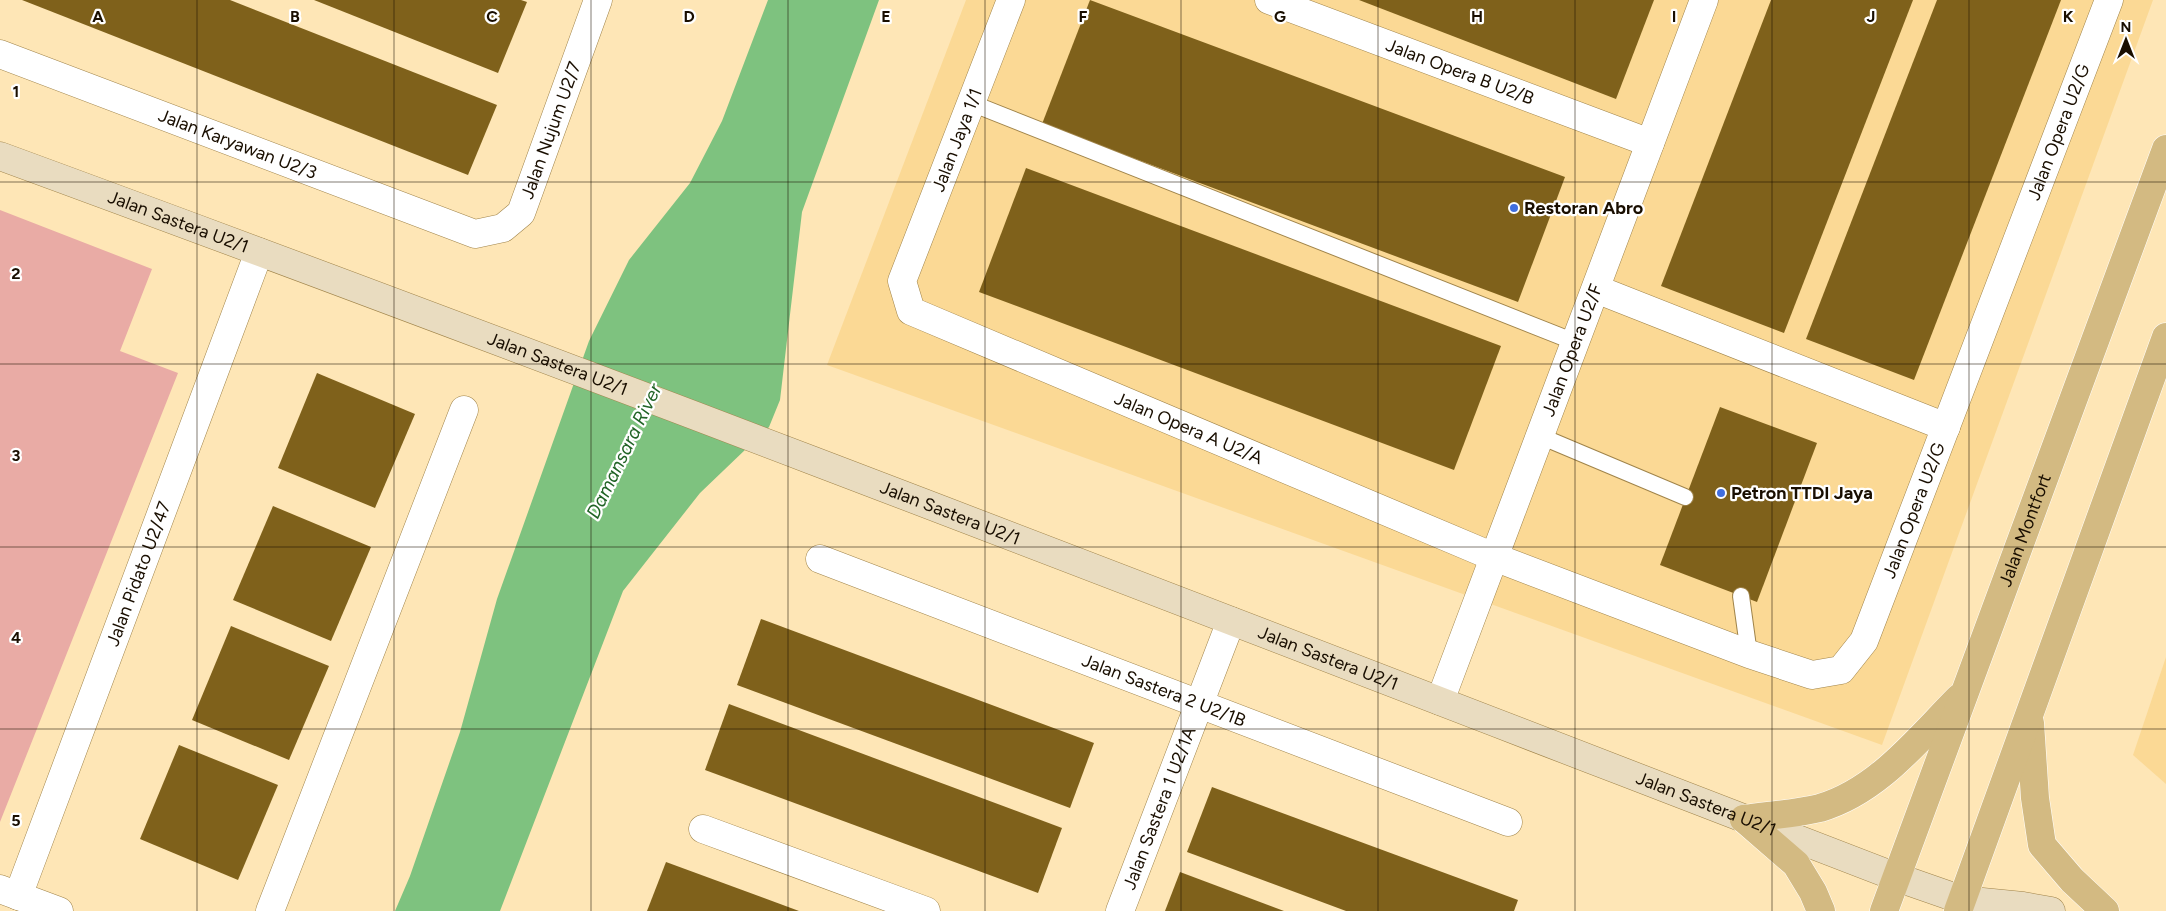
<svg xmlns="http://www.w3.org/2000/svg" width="2166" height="911" viewBox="0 0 2166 911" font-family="Figtree,sans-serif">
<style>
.built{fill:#fbd995}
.green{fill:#e9aba5}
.water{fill:#7ec27f}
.building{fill:#7f611b}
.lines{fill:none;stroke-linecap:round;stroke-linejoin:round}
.lane-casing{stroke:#a0844a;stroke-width:18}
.street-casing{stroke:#a0844a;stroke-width:29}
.secondary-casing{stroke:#a0844a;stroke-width:29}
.primary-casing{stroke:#fff;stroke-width:29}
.lane{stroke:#fff;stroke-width:16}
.street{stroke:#fff;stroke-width:28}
.secondary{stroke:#e9dcc0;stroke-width:28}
.primary{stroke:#d3ba82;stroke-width:28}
.grid{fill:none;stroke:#190e00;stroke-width:1;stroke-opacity:0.55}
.poi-dot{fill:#406edf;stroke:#fff;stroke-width:2}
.labels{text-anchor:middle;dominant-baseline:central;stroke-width:4.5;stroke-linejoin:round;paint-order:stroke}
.street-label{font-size:18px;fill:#190e00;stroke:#fff}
.poi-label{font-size:18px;font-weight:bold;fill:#190e00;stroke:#fff;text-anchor:start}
.water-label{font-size:19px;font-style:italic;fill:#216426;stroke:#fff}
.grid-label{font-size:16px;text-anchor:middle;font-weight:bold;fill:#190e00;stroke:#fff;stroke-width:4.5;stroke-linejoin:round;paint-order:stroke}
</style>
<rect width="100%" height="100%" fill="#fee6b6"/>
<g class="built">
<polygon points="966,0 2153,0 1882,745 827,365"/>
<polygon points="2166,657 2166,784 2133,755"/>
</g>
<polygon class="green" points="0,210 152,269 120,351 178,373 0,822"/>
<polygon class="water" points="768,0 879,0 802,212 780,400 769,427 700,493 623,591 500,911 395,911 410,876 460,732 497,599 589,341 629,260 690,183 722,121"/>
<g class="building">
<polygon points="22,0 230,0 497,105 468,175"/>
<polygon points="314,0 521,0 527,2 498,73"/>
<polygon points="1090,0 1565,177 1518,302 1042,124"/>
<polygon points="1359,0 1654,0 1616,99"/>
<polygon points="1771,0 1913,0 1784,333 1661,286"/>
<polygon points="1937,0 2061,0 1914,380 1806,339"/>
<polygon points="1026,168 1501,346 1454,470 979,292"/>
<polygon points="317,373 415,414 375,508 278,468"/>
<polygon points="1720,407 1817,443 1757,602 1660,565"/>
<polygon points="273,506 371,547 331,641 233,600"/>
<polygon points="761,619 1094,743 1070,808 737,685"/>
<polygon points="231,626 329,666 289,760 192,720"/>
<polygon points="729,704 1062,828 1038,893 705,770"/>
<polygon points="179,745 278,785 238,880 140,839"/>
<polygon points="1212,787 1518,900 1514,911 1346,911 1187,852"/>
<polygon points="666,862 799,911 647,911"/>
<polygon points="1180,872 1284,911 1165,911"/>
</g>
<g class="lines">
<g class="lane-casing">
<g id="lane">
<polyline points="971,103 1575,342"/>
<polyline points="1540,436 1685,497"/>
<polyline points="1741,596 1749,654"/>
</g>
</g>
<g class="street-casing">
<g id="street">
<path id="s1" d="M1011,0L902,281L911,311L1494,557L1749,654L1812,675L1841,670L1864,641L2109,0"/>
<path id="s2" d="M1269,0L1650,143"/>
<path id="s3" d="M0,54L475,234L503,228L521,213L598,0"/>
<polyline points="1596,289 1946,427"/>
<path id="s4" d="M820,559L1508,822"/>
<path id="s5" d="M1440,701L1704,0"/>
<polyline points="703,829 926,911"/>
<polyline points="0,889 59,911"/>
<path id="s6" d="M18,896L259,252"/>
<polyline points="270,911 464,410"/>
<path id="s7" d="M1120,911L1231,621"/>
</g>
</g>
<g class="secondary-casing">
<g id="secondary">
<path id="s8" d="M0,156C635,389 1265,634 1896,877L1962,900L2023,906L2051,911"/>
</g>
</g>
<g class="primary-casing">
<g id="primary">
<polyline points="2030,723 2035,798 2042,845 2072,880 2105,911"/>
<path d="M1744,819C1769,815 1796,814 1820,808C1878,791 1918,739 1959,698"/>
<polyline points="1744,819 1796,864 1813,892 1821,911"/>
<path id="s9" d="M1884,911L2166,149"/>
<polyline points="1958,911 2166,337"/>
</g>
</g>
<use href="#lane" class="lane"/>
<use href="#street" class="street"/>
<use href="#secondary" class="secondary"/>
<use href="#primary" class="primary"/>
</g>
<path class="grid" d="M197,0V911M394,0V911M591,0V911M788,0V911M985,0V911M1181,0V911M1378,0V911M1575,0V911M1772,0V911M1969,0V911M0,182H2166M0,364H2166M0,547H2166M0,729H2166"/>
<g class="poi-dot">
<circle cx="1514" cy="208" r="5"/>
<circle cx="1721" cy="493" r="5"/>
</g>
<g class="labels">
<g class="street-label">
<text stroke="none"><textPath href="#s2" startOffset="204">Jalan Opera B U2/B</textPath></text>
<text stroke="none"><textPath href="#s3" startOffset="648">Jalan Nujum U2/7</textPath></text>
<text stroke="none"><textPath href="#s1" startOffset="1916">Jalan Opera U2/G</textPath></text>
<text transform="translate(957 140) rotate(-69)">Jalan Jaya 1/1</text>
<text stroke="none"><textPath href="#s3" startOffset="254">Jalan Karyawan U2/3</textPath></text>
<text stroke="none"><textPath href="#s8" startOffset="190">Jalan Sastera U2/1</textPath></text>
<text stroke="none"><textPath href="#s5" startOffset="375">Jalan Opera U2/F</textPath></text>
<text stroke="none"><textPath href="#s8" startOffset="595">Jalan Sastera U2/1</textPath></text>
<text stroke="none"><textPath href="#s1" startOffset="634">Jalan Opera A U2/A</textPath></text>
<text stroke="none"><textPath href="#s1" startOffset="1511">Jalan Opera U2/G</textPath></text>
<text stroke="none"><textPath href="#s8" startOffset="1015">Jalan Sastera U2/1</textPath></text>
<text stroke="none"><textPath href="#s9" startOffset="406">Jalan Montfort</textPath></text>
<text stroke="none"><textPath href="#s6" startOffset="344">Jalan Pidato U2/47</textPath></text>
<text stroke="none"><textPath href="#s8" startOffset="1420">Jalan Sastera U2/1</textPath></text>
<text stroke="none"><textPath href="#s4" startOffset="368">Jalan Sastera 2 U2/1B</textPath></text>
<text stroke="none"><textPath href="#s8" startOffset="1825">Jalan Sastera U2/1</textPath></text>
<text stroke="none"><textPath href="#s7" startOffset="110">Jalan Sastera 1 U2/1A</textPath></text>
</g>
<g class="poi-label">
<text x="1524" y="208">Restoran Abro</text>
<text x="1731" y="493">Petron TTDI Jaya</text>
</g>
<g class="water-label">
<text transform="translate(624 451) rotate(-64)">Damansara River</text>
</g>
</g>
<g class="grid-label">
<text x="98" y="22">A</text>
<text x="295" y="22">B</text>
<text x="492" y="22">C</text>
<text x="689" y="22">D</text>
<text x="886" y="22">E</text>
<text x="1083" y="22">F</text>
<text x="1280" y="22">G</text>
<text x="1477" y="22">H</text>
<text x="1674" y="22">I</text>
<text x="1871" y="22">J</text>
<text x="2068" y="22">K</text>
<text x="16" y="97">1</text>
<text x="16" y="279">2</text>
<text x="16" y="461">3</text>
<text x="16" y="643">4</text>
<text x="16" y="826">5</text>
</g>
<g transform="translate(2126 40)" stroke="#ffffff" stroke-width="4" paint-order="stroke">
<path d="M0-4L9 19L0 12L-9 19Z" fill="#190e00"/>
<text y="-8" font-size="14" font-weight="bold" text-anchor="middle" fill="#190e00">N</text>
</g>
</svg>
